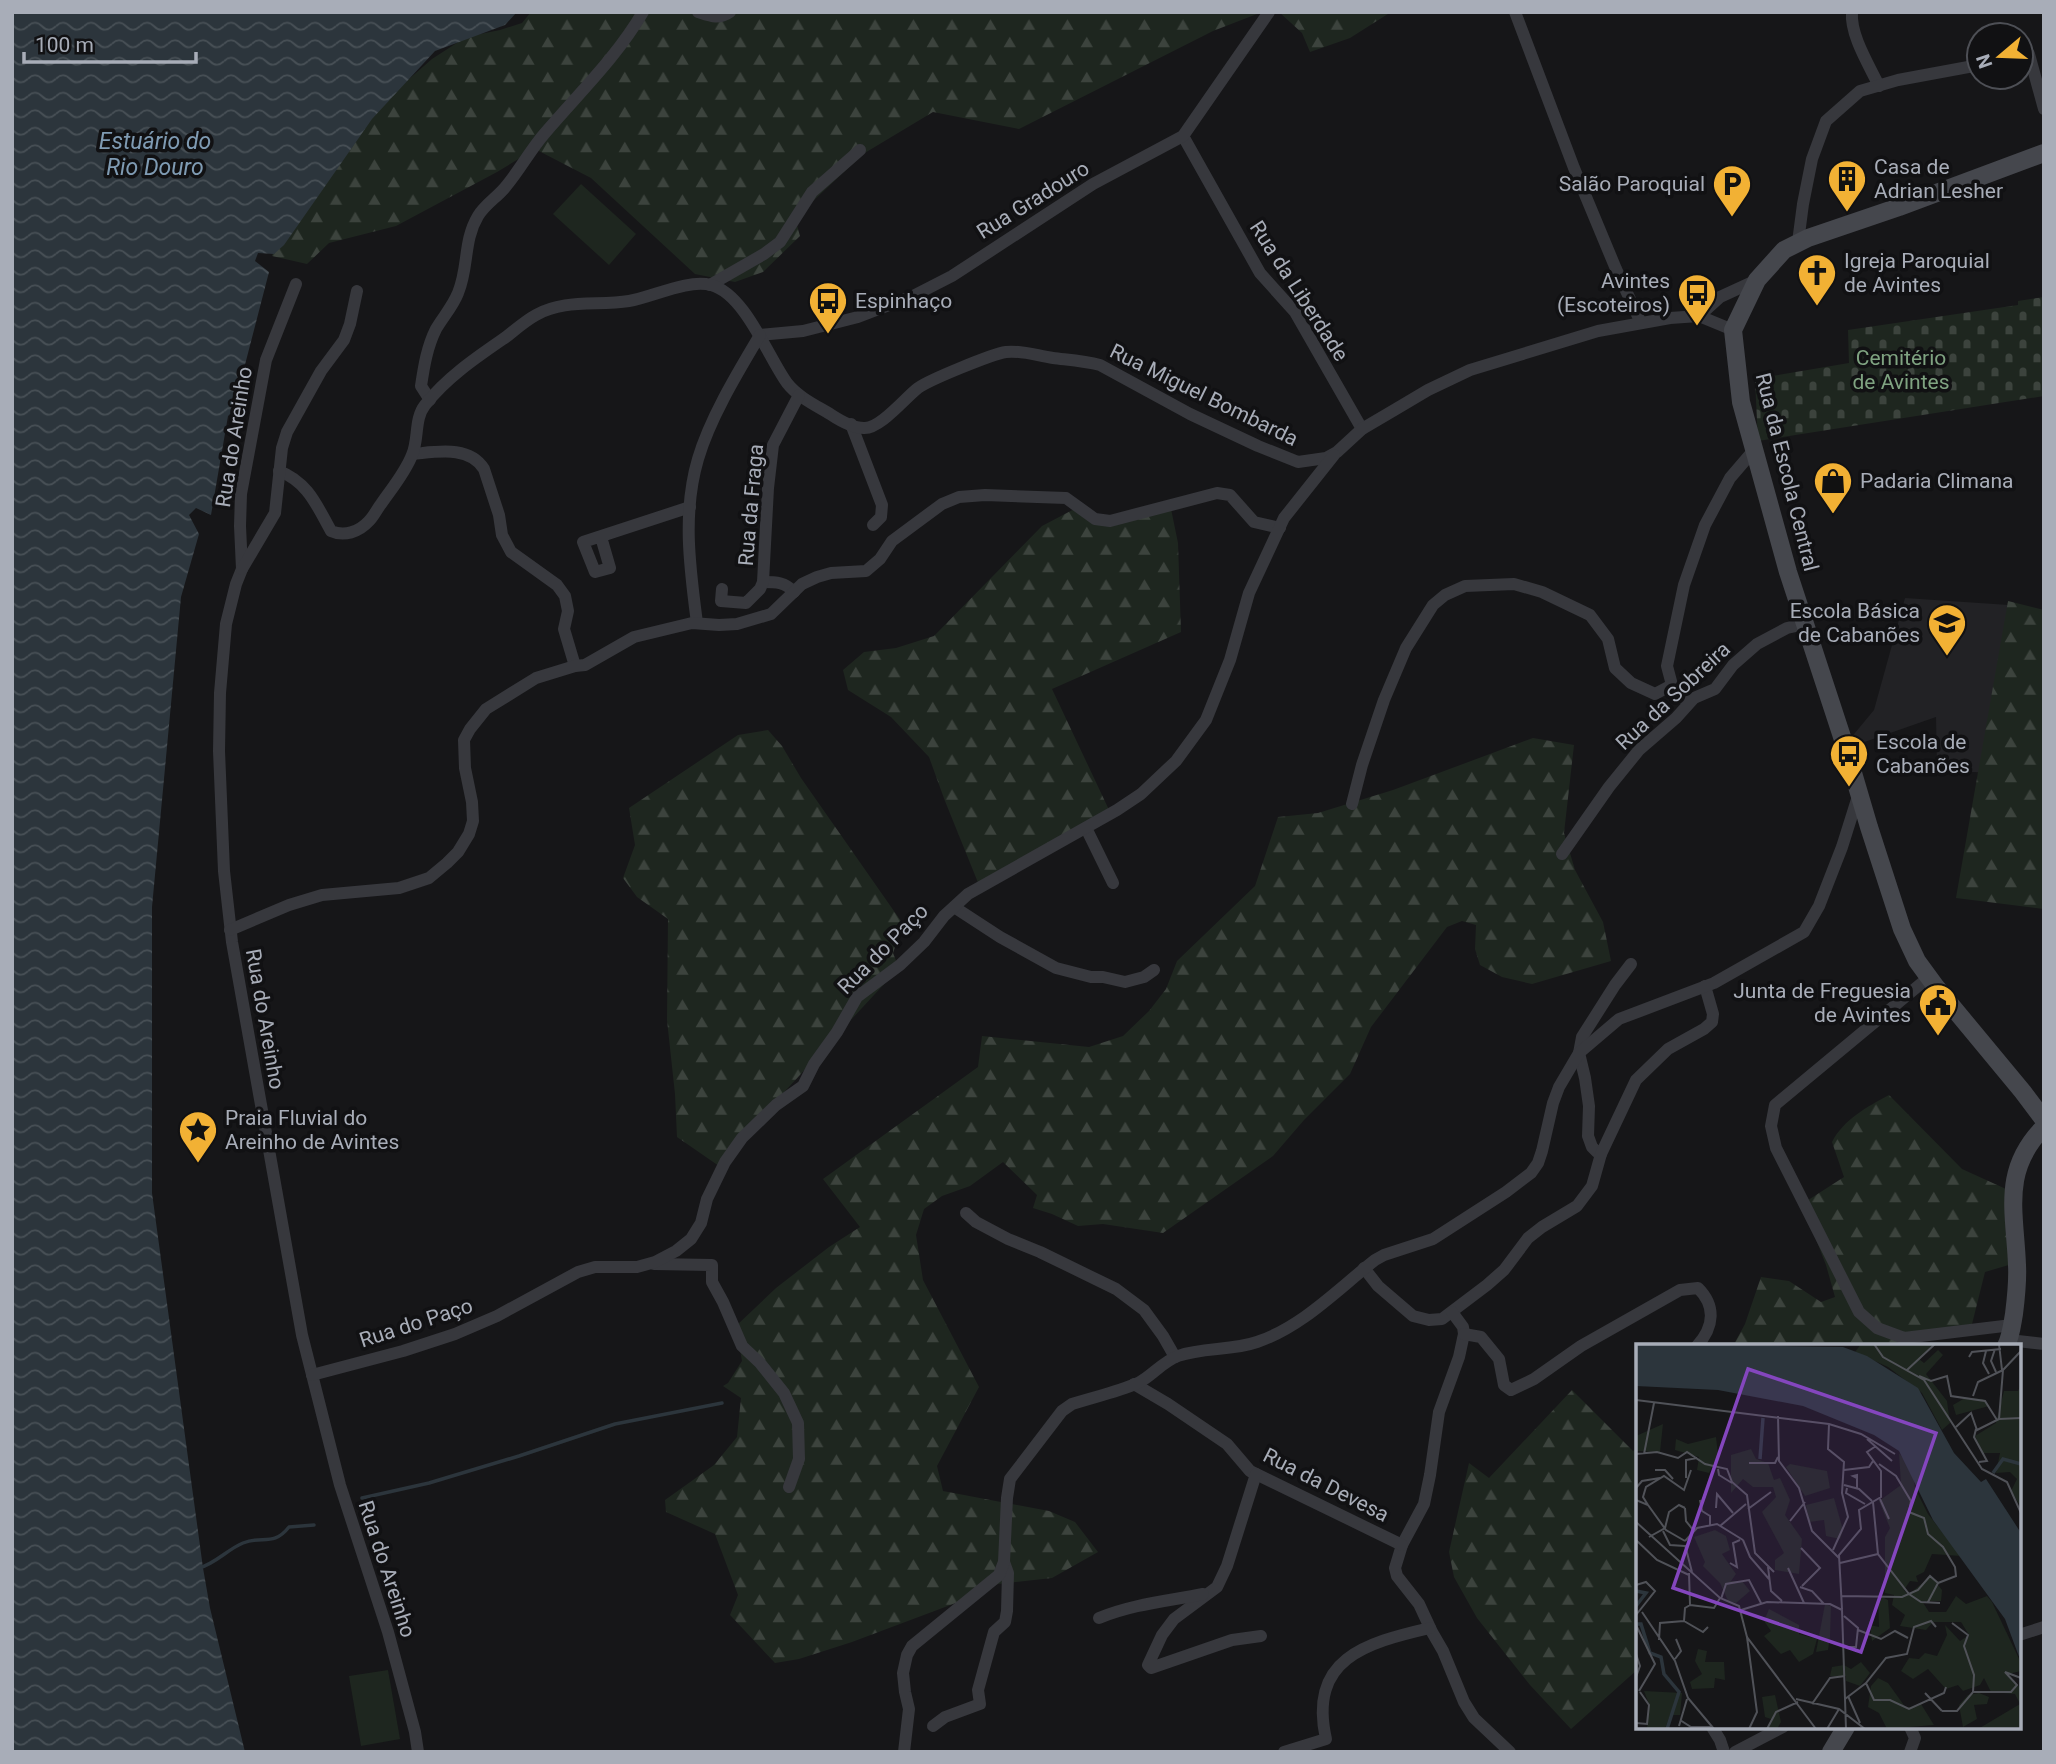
<svg xmlns="http://www.w3.org/2000/svg" width="2056" height="1764" viewBox="0 0 2056 1764" font-family="Roboto,sans-serif">
<style>
.built{fill:#222225}
.green{fill:#1e261f}
.forest{fill:url(#forest-firs)}
.cemetery{fill:url(#cemetery-stones)}
.water{fill:url(#water-waves)}
.lines{fill:none;stroke-linecap:round;stroke-linejoin:round}
.stream{stroke:#2c353c;stroke-width:3.5}
.street{stroke:#37383d;stroke-width:12}
.secondary{stroke:#45474d;stroke-width:18}
.labels{text-anchor:middle;dominant-baseline:central;stroke-width:7;stroke-linejoin:round;paint-order:stroke}
.poi-label{font-size:21px;fill:#a8adb8;stroke:#111113;text-anchor:start}
.street-label{font-size:21px;fill:#a8adb8;stroke:#111113}
.park-label{font-size:21px;fill:#7fa381;stroke:#111113}
.water-label{font-size:23px;font-style:italic;fill:#7f9bb3;stroke:#111113}
.inset-river{fill:none;stroke:#2c353c;stroke-width:3.5}
.inset-road{fill:none;stroke:#505258;stroke-width:2}
.view{fill:#8446be;fill-opacity:0.15;stroke:#8446be;stroke-width:3.5}
.inset-edge{fill:none;stroke:#a8adb8;stroke-width:3.5}
</style>
<defs>
<pattern id="forest-firs" width="22" height="20" patternUnits="userSpaceOnUse" patternTransform="scale(1.75)"><rect width="22" height="20" fill="#1e261f"/><path d="M5 1l3.5 6h-7zM16 11l3.5 6h-7z" fill="#3c433d"/></pattern>
<pattern id="cemetery-stones" width="16" height="16" patternUnits="userSpaceOnUse" patternTransform="scale(1.75)"><rect width="16" height="16" fill="#1e261f"/><path d="M2 7V4a2 2 0 0 1 4 0v3zM10 15v-3a2 2 0 0 1 4 0v3z" fill="#3c433d"/></pattern>
<pattern id="water-waves" width="16" height="10" patternUnits="userSpaceOnUse" patternTransform="scale(1.75)"><rect width="16" height="10" fill="#2c353c"/><path d="M0 5q4-4 8 0t8 0" fill="none" stroke="#485056"/></pattern>
</defs>
<rect width="100%" height="100%" fill="#161618"/>
<polygon class="built" points="1905,598 2009,605 2000,773 1943,771 1937,768 1936,717 1853,746 1850,739 1874,710"/>
<g class="green">
<polygon points="581,184 636,234 609,265 553,214"/>
<polygon points="388,1670 400,1739 361,1746 349,1676"/>
</g>
<g class="forest">
<polygon points="531,12 1269,12 1257,14 1213,31 1019,129 933,112 863,154 795,218 800,236 763,272 735,282 695,274 591,178 535,149 497,172 396,226 329,243 307,264 272,256 274,250 389,88 401,86 432,59 466,37 500,30 522,23"/>
<polygon points="1279,12 1391,12 1350,38 1310,52 1302,33"/>
<polygon points="1170,504 1178,543 1181,632 1052,689 1110,812 979,885 945,801 929,757 891,717 848,690 843,670 864,652 896,648 934,636 1042,526 1082,505 1100,524"/>
<polygon points="2008,601 2044,610 2044,909 1956,898"/>
<polygon points="768,730 782,746 801,778 903,924 893,953 899,968 724,1157 719,1166 677,1137 675,1094 667,1020 668,919 637,897 623,878 635,845 629,808 738,735"/>
<polygon points="1533,738 1574,745 1564,833 1575,870 1603,922 1611,961 1532,984 1502,977 1480,965 1475,949 1476,925 1462,921 1447,927 1371,1027 1350,1074 1304,1120 1273,1156 1163,1233 1103,1224 1078,1226 1052,1214 1033,1208 1037,1195 1003,1162 970,1186 942,1196 924,1209 916,1235 923,1280 979,1387 937,1466 943,1491 1049,1511 1075,1522 1098,1552 1052,1578 998,1584 969,1598 852,1642 799,1659 775,1663 730,1615 738,1595 715,1534 666,1512 665,1500 714,1465 737,1437 741,1398 723,1386 728,1383 742,1361 736,1326 776,1288 829,1247 860,1227 823,1179 978,1067 982,1036 1089,1047 1123,1036 1149,1011 1166,989 1177,961 1255,886 1278,817 1318,813 1393,790"/>
<path d="M1889,1095L1962,1169L2006,1189L2012,1264L1985,1272L1971,1328L1914,1343L1911,1346H1733L1745,1324L1761,1277L1789,1281L1821,1302L1835,1297L1826,1265L1802,1204L1844,1177L1832,1142C1844,1119 1867,1107 1889,1095Z"/>
<polygon points="1572,1390 1633,1451 1638,1447 1638,1669 1571,1729 1530,1685 1477,1618 1454,1577 1449,1552 1469,1463 1489,1478"/>
</g>
<polygon class="cemetery" points="2044,297 2044,396 1758,441 1755,379 1849,363 1848,330 2018,305 2018,301"/>
<polygon class="water" points="12,12 517,12 505,25 435,51 372,119 284,245 274,254 258,253 255,261 269,272 233,411 228,416 211,515 196,508 189,515 199,534 181,597 152,907 152,1193 203,1568 210,1608 245,1752 12,1752"/>
<g class="lines">
<g class="stream">
<polyline points="362,1498 429,1483 519,1456 615,1424 722,1403"/>
<path d="M199,1568C215,1564 228,1549 243,1543C263,1535 273,1547 289,1527L314,1525"/>
</g>
<g class="street">
<path d="M698,12C710,16 719,20 730,12"/>
<polyline points="1515,12 1574,168 1616,269 1641,323"/>
<path d="M1852,12C1850,35 1869,65 1879,86"/>
<polyline points="2021,56 2029,54 2044,109"/>
<polyline points="1183,136 1260,273 1295,312 1362,429"/>
<polyline points="1798,242 1803,204 1812,159 1826,121 1860,91 1898,80 1979,65"/>
<polyline points="296,284 266,360 241,494 240,526 242,569 236,584 226,624 220,693 219,751 224,871 232,942 302,1335 340,1485 388,1632 415,1732 418,1752"/>
<polyline points="710,285 764,254 780,242 812,192 860,150"/>
<polyline points="1699,316 1720,297 1757,280"/>
<polyline points="760,335 803,331 858,317 913,296 952,276 1093,184 1183,136 1269,12"/>
<path d="M430,400L421,386C424,366 427,347 436,329C443,317 453,306 458,293C469,267 463,241 478,216C485,204 499,196 507,185C521,168 531,149 545,133C579,93 616,58 643,12"/>
<polyline points="851,424 882,505 881,517 873,525"/>
<path d="M413,454C436,452 469,445 484,469L499,515L502,535L511,552L557,585L565,596L568,611L564,629L575,666"/>
<path d="M279,471C308,482 317,506 331,531C344,537 359,532 369,521C374,516 377,509 381,504C392,488 405,473 412,455C419,439 414,419 425,405C447,377 477,357 506,337C515,330 525,321 536,315C564,299 597,306 629,301C653,297 687,279 711,285C745,294 768,357 787,383C798,397 815,405 830,414C839,420 852,428 864,428C880,429 905,398 918,388C929,380 992,354 1006,352C1021,350 1038,356 1053,358C1069,360 1084,361 1100,365L1190,414L1258,446L1298,462L1326,458L1337,452L1362,429L1396,409L1428,390L1470,370L1598,331L1670,318L1699,316L1733,330"/>
<polyline points="601,537 610,568 595,572 583,542 690,507"/>
<polyline points="242,569 275,513 282,448 287,432 321,371 344,340 350,324 357,291"/>
<path d="M763,582C776,582 785,582 794,592"/>
<polyline points="722,589 721,601 746,603 760,589 763,582 768,488 773,445 799,395"/>
<path d="M697,623C690,569 682,513 698,459C710,418 738,372 760,335"/>
<polyline points="1694,698 1682,698 1672,685 1667,666 1684,585 1705,525 1730,478 1754,450"/>
<polyline points="1352,804 1362,765 1384,700 1406,648 1433,605 1445,595 1465,586 1514,584 1542,592 1590,615 1608,639 1615,668 1631,683 1655,694 1672,685"/>
<polyline points="1086,828 1113,883"/>
<polyline points="1562,854 1609,787 1639,750 1676,718 1694,698 1715,689 1733,665 1757,644 1787,628 1805,624"/>
<polyline points="954,907 1000,937 1056,968 1091,977 1103,977 1125,982 1144,977 1154,970"/>
<polyline points="230,930 289,905 322,895 399,888 429,878 447,863 458,852 469,834 473,821 472,802 465,768 464,740 470,729 486,709 536,678 575,666 585,665 634,637 692,623 719,625 737,624 771,614 802,584 817,577 831,573 866,571 880,559 892,541 942,504 959,497 985,495 1066,498 1095,519 1110,521 1217,493 1230,495 1254,522 1280,528"/>
<polyline points="1929,977 1775,1105 1771,1126 1776,1148 1859,1312 1877,1328 1904,1338 2012,1325"/>
<polyline points="1601,1154 1597,1152 1592,1147 1588,1136 1589,1106 1585,1078 1579,1053 1582,1037 1615,985 1631,964"/>
<polyline points="966,1213 976,1222 1008,1239 1040,1252 1116,1289 1144,1310 1163,1336 1175,1357"/>
<polyline points="654,1264 712,1265 712,1282 723,1302 742,1346 760,1363 784,1393 798,1423 799,1459 789,1487"/>
<polyline points="1364,1268 1378,1286 1413,1316 1429,1320 1442,1319 1487,1285 1504,1270 1528,1238 1542,1227 1577,1206 1592,1186 1601,1154 1636,1080 1668,1049 1704,1029 1712,1022 1713,1014 1705,986"/>
<polyline points="1452,1312 1463,1327 1464,1334 1459,1357 1439,1412 1430,1475 1424,1504 1402,1545 1395,1568 1397,1576 1419,1604 1432,1632 1443,1651 1464,1702 1474,1718 1510,1752"/>
<path d="M1464,1334L1481,1337L1499,1359L1504,1385L1511,1390L1534,1379L1581,1346L1680,1290L1698,1288C1716,1306 1714,1327 1697,1346"/>
<polyline points="2009,1340 2044,1344"/>
<polyline points="312,1375 403,1351 455,1334 497,1316 578,1272 595,1267 637,1267 655,1262 676,1251 691,1239 701,1223 707,1199 725,1162 742,1138 776,1105 803,1086 814,1064 837,1032 857,997 900,965 924,942 944,916 968,894 1117,810 1141,794 1176,761 1206,720 1230,660 1249,593 1284,518 1334,455"/>
<polyline points="1134,1384 1168,1404 1227,1444 1250,1471 1402,1545"/>
<polyline points="1256,1474 1227,1566 1217,1587 1174,1619 1162,1635 1148,1665 1151,1668 1232,1640 1261,1636"/>
<path d="M1099,1618C1133,1604 1168,1601 1203,1594"/>
<polyline points="2019,1635 2044,1627"/>
<polyline points="933,1726 945,1717 980,1704 978,1690 994,1632 1005,1622 1007,1611 1008,1573 1004,1562"/>
<polyline points="1712,1727 1720,1740 1724,1752"/>
<polyline points="1910,1727 1915,1738 1910,1752"/>
<path d="M904,1752L909,1709L905,1692L903,1673L907,1655L912,1646L999,1575L1004,1562L1007,1498L1010,1479L1062,1411L1072,1404C1094,1397 1117,1392 1138,1383C1152,1376 1162,1362 1178,1356C1203,1347 1231,1351 1257,1342C1302,1327 1338,1289 1375,1260L1384,1255L1433,1239L1506,1192L1531,1173L1538,1163L1542,1151L1553,1103L1559,1087L1579,1053L1619,1019L1714,983L1804,932L1819,906L1842,847L1859,793"/>
<path d="M1284,1752L1326,1739C1308,1659 1365,1643 1430,1628"/>
<polyline points="1735,1752 1783,1727"/>
</g>
<g class="secondary">
<polyline points="2044,153 1899,207 1808,238 1784,250 1757,280 1733,330 1741,402 1788,572 1846,749 1869,827 1902,929 1917,961 1936,987 2023,1092 2044,1120"/>
<path d="M2006,1346C2011,1336 2012,1325 2014,1314C2016,1298 2018,1282 2017,1265C2015,1212 2001,1170 2044,1127"/>
<polyline points="1831,1752 1846,1727"/>
</g>
</g>
<defs>
<g id="building-pin" transform="scale(2.0125)"><path d="M0 17L-7.5 6A9.5 9.5 0 1 1 7.5 6Z" fill="#f2b134" stroke="#111113"/><path d="M-4-6H4V6H1V3H-1V6H-4ZM-2.5-4.3h1.7v1.8h-1.7ZM.8-4.3h1.7v1.8H.8ZM-2.5-1h1.7V.8h-1.7ZM.8-1h1.7V.8H.8Z" fill="#111"/></g>
<g id="parking-pin" transform="scale(2.0125)"><path d="M0 17L-7.5 6A9.5 9.5 0 1 1 7.5 6Z" fill="#f2b134" stroke="#111113"/><path d="M-3.5-5.5H1a3.5 3.5 0 0 1 0 7H-1V5.5H-3.5ZM-1-3.4V-.6H.8a1.4 1.4 0 0 0 0-2.8Z" fill="#111"/></g>
<g id="church-pin" transform="scale(2.0125)"><path d="M0 17L-7.5 6A9.5 9.5 0 1 1 7.5 6Z" fill="#f2b134" stroke="#111113"/><path d="M-1.2-6h2.4v3.5h3.3v2.4h-3.3V6h-2.4V-.1h-3.3v-2.4h3.3Z" fill="#111"/></g>
<g id="bus-pin" transform="scale(2.0125)"><path d="M0 17L-7.5 6A9.5 9.5 0 1 1 7.5 6Z" fill="#f2b134" stroke="#111113"/><path d="M-5-6H5V4H4V6H2V4H-2V6H-4V4H-5ZM-3.5-4V0h7V-4ZM-3.5 1.2v1.5H-2V1.2ZM2 1.2v1.5H3.5V1.2Z" fill="#111"/></g>
<g id="shop-pin" transform="scale(2.0125)"><path d="M0 17L-7.5 6A9.5 9.5 0 1 1 7.5 6Z" fill="#f2b134" stroke="#111113"/><path d="M-5-2.5h2.3a2.7 3.5 0 0 1 5.4 0H5L5.5 6h-11ZM-1.5-2.5h3a1.5 2.3 0 0 0-3 0Z" fill="#111"/></g>
<g id="school-pin" transform="scale(2.0125)"><path d="M0 17L-7.5 6A9.5 9.5 0 1 1 7.5 6Z" fill="#f2b134" stroke="#111113"/><path d="M0-5L7-2L0 1L-7-2ZM-4 1L0 2.5L4 1V4Q0 6-4 4Z" fill="#111"/></g>
<g id="civic-pin" transform="scale(2.0125)"><path d="M0 17L-7.5 6A9.5 9.5 0 1 1 7.5 6Z" fill="#f2b134" stroke="#111113"/><path d="M-.6-6.5H3V-4.5H.6V-3L4-1V1h2V6H-6V1h2V-1L-.6-3ZM-1.2 2.5V6h2.4V2.5Z" fill="#111"/></g>
<g id="sight-pin" transform="scale(2.0125)"><path d="M0 17L-7.5 6A9.5 9.5 0 1 1 7.5 6Z" fill="#f2b134" stroke="#111113"/><path d="M0-6L1.8-2.2L6-1.7L2.9 1.2L3.7 5.4L0 3.3L-3.7 5.4L-2.9 1.2L-6-1.7L-1.8-2.2Z" fill="#111"/></g>
</defs>
<g fill-rule="evenodd">
<use href="#building-pin" x="1847" y="179"/>
<use href="#parking-pin" x="1732" y="184"/>
<use href="#church-pin" x="1817" y="273"/>
<use href="#bus-pin" x="1697" y="293"/>
<use href="#bus-pin" x="828" y="301"/>
<use href="#shop-pin" x="1833" y="481"/>
<use href="#school-pin" x="1947" y="623"/>
<use href="#bus-pin" x="1849" y="754"/>
<use href="#civic-pin" x="1938" y="1003"/>
<use href="#sight-pin" x="198" y="1130"/>
</g>
<g class="labels">
<g class="poi-label">
<text x="1874" y="167">Casa de<tspan x="1874" dy="24">Adrian Lesher</tspan></text>
<text x="1705" y="184" text-anchor="end">Salão Paroquial</text>
<text x="1844" y="261">Igreja Paroquial<tspan x="1844" dy="24">de Avintes</tspan></text>
<text x="1670" y="281" text-anchor="end">Avintes<tspan x="1670" dy="24">(Escoteiros)</tspan></text>
<text x="855" y="301">Espinhaço</text>
<text x="1860" y="481">Padaria Climana</text>
<text x="1920" y="611" text-anchor="end">Escola Básica<tspan x="1920" dy="24">de Cabanões</tspan></text>
<text x="1876" y="742">Escola de<tspan x="1876" dy="24">Cabanões</tspan></text>
<text x="1911" y="991" text-anchor="end">Junta de Freguesia<tspan x="1911" dy="24">de Avintes</tspan></text>
<text x="225" y="1118">Praia Fluvial do<tspan x="225" dy="24">Areinho de Avintes</tspan></text>
</g>
<g class="street-label">
<text transform="translate(1033 200) rotate(-32)">Rua Gradouro</text>
<text transform="translate(1299 291) rotate(57)">Rua da Liberdade</text>
<text transform="translate(1204 395) rotate(26)">Rua Miguel Bombarda</text>
<text transform="translate(234 437) rotate(-81)">Rua do Areinho</text>
<text transform="translate(1787 472) rotate(76)">Rua da Escola Central</text>
<text transform="translate(751 505) rotate(-85)">Rua da Fraga</text>
<text transform="translate(1673 696) rotate(-43)">Rua da Sobreira</text>
<text transform="translate(883 949) rotate(-45)">Rua do Paço</text>
<text transform="translate(265 1019) rotate(80)">Rua do Areinho</text>
<text transform="translate(416 1323) rotate(-18)">Rua do Paço</text>
<text transform="translate(1326 1485) rotate(27)">Rua da Devesa</text>
<text transform="translate(387 1569) rotate(72)">Rua do Areinho</text>
</g>
<g class="park-label">
<text x="1901" y="358">Cemitério<tspan x="1901" dy="24">de Avintes</tspan></text>
</g>
<g class="water-label">
<text x="155" y="141">Estuário do<tspan x="155" dy="26">Rio Douro</tspan></text>
</g>
</g>
<g transform="translate(1636 1344)">
<rect width="385" height="385" fill="#161618"/>
<path d="M225,0H297L283,15L288,19L302,6L307,11L290,30L311,57L314,79L306,86L286,49L252,23L219,8ZM385,40V163L375,147L381,135L374,128L360,129L364,109H347L339,92L360,79L368,47H382ZM329,54L347,55L353,62L320,71L317,61ZM27,80L24,108L0,107V92ZM80,93L82,111L73,129L61,126L63,113L39,106L40,95L52,100ZM115,105L120,115L132,119L138,136L144,134L154,156L149,171L166,195L163,230L139,226V216L148,209L126,168L140,153L137,143H117L107,135L95,149V111ZM263,109L277,127L279,144L292,170L325,212L296,210L288,228L280,232L282,238L274,237L268,246L272,251L295,232L306,246L305,257H286L293,268H310L320,252L330,260L351,252L356,258L385,319V327L372,330L385,345V383L342,385L384,360L379,350L355,348L348,334L344,341L327,347L322,341L310,345L292,325L277,335L265,327L273,314L283,315L289,309L301,312L311,291L309,281L324,297L333,291L325,278H297L290,286L264,282L269,271L256,261L258,251L249,249V193L254,184L243,157L265,141ZM154,120L191,127L194,144L169,152L150,123ZM198,154L207,186L204,195L190,192L188,176L173,178L170,161ZM79,186L90,192L94,206L86,210L100,230L95,237H106L114,247L100,259L92,257L84,239L67,222L69,218L58,193ZM242,251L252,256L254,284L236,297L234,281L243,283ZM133,265L163,281V290L181,295L177,310L163,318L154,306L145,310L140,305L128,292L135,287L128,277ZM62,305L71,307L69,318H88L89,336L79,334L78,344L56,345L54,338L66,330L59,317ZM225,318L234,329L224,342L210,337V332H194L196,323L208,321L215,325ZM242,334L252,339L270,364L285,360L298,381L251,385L243,369L232,363L235,342ZM8,347L46,349L44,371H34L29,385H11L13,360ZM343,349L353,353L351,360L338,361L341,375L327,383L323,361L332,351ZM139,351L145,378L141,385H130L135,375L129,373L126,353Z" fill="#1e261f"/>
<path d="M189,260L195,262L194,293L192,306L180,308Z" fill="#1e261f"/>
<path d="M0,0L207,3L231,12L282,44L318,109L345,138L350,135L385,189V318L369,275L297,176L263,107L238,91L167,62L82,46L0,42Z" fill="#2c353c"/>
<path class="inset-river" d="M124,115L127,74M357,129L367,115L385,120M0,247L10,249L0,262M0,280H5L14,309L25,313L28,330L43,348L31,385"/>
<path class="inset-road" d="M238,0L247,13L288,36L346,125L371,138L385,169M363,0L366,26M359,5L355,17L360,28M350,7L347,19L353,30M333,13L336,8L365,5M271,26L299,0M283,32L295,37L311,32L315,52L349,57L361,76M337,52L342,38L367,26M0,56L193,80L225,90L259,110M142,72L143,117L163,144L176,187L203,214M363,75L385,74M193,80L192,105L208,118L206,149L212,173L197,206M320,83L335,69L341,86L363,75L367,26L385,7M340,85L338,93L351,117L343,118M231,95L256,117M0,110L21,108L42,114L51,108L69,120L91,125L96,138L111,151L119,209L138,228M8,110L18,59M113,119H139L142,113M243,120L260,132L275,157L273,168L288,174L292,190L307,203L319,223L320,232L302,239M82,125L83,131L96,139M19,126H29L37,135M208,126L233,123L237,117M50,134V116L61,114M208,141L223,145L236,157M0,144L6,137L24,134M211,144L210,149L229,160M221,144V131L217,132L221,134M244,155L253,175M0,156L12,161L30,186L49,197M64,156L66,167L74,172V182M237,158L242,210L273,250L285,258L304,259M12,161L7,153L10,143L28,132L48,146L55,126M49,164L50,177L57,186M80,164L81,150L97,169M112,165L135,148M154,177L169,158M0,178L84,254L103,262L111,293L180,385M84,182L110,160M27,187L34,201L49,202M13,193L29,184L33,168L43,161L49,164M0,196L21,216L53,231M107,196L114,213L133,235M49,197L61,184L81,180L107,196M49,201L56,228M165,204L184,224L166,242M94,219L101,223L97,199L104,196M204,219L242,210M132,223L135,247L146,257M152,224L168,259M0,241L10,238L19,247L0,271M164,243L176,247L188,260M206,252L266,253L282,246L294,232L302,239M85,255L90,240L113,236L125,259M292,258L302,239M54,261L78,264L84,254M206,265L203,211L225,185L223,166L245,153V127L231,108L240,102M105,266L131,258L194,260L206,266L210,385M6,268L39,317L52,354L78,385M208,272L222,284L220,303H209M48,277L49,264L54,261L53,229M48,277L67,288L72,283M316,279L332,291L328,302L338,331L337,348M0,281L19,320L3,347M222,286L245,295L259,287L272,294M111,293L121,368L113,385M23,296L24,279L48,277M0,310L4,322L0,333M39,315L45,307L40,295M230,339L238,356H254L273,365L308,349L310,343M289,349L306,367M212,352L224,379M160,355L203,365L229,385M209,355L230,339L250,314L271,310L278,283L295,277L300,283M176,360L194,334L209,332M306,367H321L337,348H375L381,341L369,328L385,334M44,376L55,383H75M0,379L11,380L13,361L4,348M43,382L51,355M131,385L140,368L162,358M191,385L203,365"/>
<path class="view" d="M112,25L300,89L225,308L37,244Z"/>
<rect width="385" height="385" class="inset-edge"/>
</g>
<rect width="2056" height="1764" fill="none" stroke="#a8adb8" stroke-width="28"/>
<g transform="translate(2000 56) rotate(251)"><circle r="33" fill="#111113" stroke="#4d4f55" stroke-width="2"/>
<path d="M0-5L12 26L0 18L-12 26Z" fill="#f2b134"/>
<text y="-10" font-size="19" font-weight="bold" text-anchor="middle" fill="#a8adb8">N</text>
</g>
<path d="M24 52v10h172v-10" fill="none" stroke="#a8adb8" stroke-width="3.5"/>
<text x="35" y="52" font-size="21" fill="#a8adb8" stroke="#111113" stroke-width="5" paint-order="stroke">100 m</text>
</svg>
